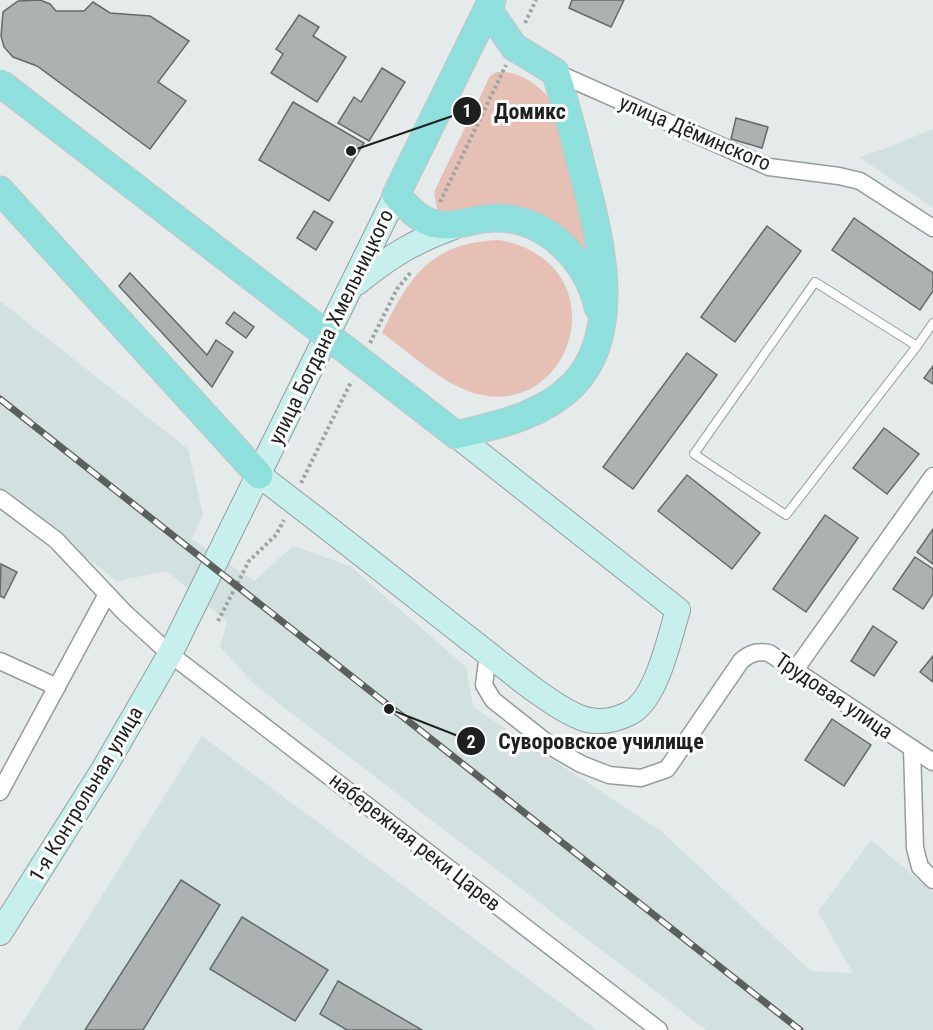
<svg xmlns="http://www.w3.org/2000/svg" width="933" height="1030" viewBox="0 0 933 1030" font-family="'Roboto Condensed',sans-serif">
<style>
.built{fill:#d2e1e0}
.green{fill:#e6c0b4}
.building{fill:#acb2b1;stroke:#656b6a;stroke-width:1.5}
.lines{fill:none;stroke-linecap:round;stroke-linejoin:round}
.service-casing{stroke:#979c9b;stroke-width:10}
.minor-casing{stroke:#979c9b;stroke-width:19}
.secondary-casing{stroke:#979c9b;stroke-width:26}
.primary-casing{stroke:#c4c5c5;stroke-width:29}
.path{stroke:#a0a4a3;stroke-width:4;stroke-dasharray:3 3;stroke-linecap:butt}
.service{stroke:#fff;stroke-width:8}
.minor{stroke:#fff;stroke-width:16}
.secondary{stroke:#c7f0ed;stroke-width:24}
.primary{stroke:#8fe0dc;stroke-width:27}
.rail-casing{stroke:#5b5f5e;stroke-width:7}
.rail{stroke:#fff;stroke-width:4.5;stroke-dasharray:14;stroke-linecap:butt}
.primary-bridge-casing{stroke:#c4c5c5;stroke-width:29;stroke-linecap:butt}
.primary-bridge{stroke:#8fe0dc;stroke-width:27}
.labels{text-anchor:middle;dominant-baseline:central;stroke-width:6;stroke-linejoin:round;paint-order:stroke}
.street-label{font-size:21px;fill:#1d201f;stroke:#fff}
.leader{fill:none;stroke:#1d201f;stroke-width:2}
.callout-dot{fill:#1d201f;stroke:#fff;stroke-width:2}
.mark-label{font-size:18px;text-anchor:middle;font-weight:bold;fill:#fff}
.callout-label{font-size:22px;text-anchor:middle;font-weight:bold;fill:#1d201f;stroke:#fff;stroke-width:6;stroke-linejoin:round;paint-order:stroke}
</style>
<rect width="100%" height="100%" fill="#e5ebea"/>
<g class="built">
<polygon points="933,129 933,208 859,157 884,149"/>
<polygon points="0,301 188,449 203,514 192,539 254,581 293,546 350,566 466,667 473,707 661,831 811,971 853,973 818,912 871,840 933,892 933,1030 706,1030 255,685 220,647 227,622 167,571 117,581 0,492"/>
<polygon points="202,736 597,1030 18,1030"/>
</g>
<g class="green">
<path d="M497,72C519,71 536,83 550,99L591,252L584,254C556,219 525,198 477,206C462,208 452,216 437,209L434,192L490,76Z"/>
<path d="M500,240C619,264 575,414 482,395C446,388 412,354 382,333C409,276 432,242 500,240Z"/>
</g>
<g class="building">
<polygon points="40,0 50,4 56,11 84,11 93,2 110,13 150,16 189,41 158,82 186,101 150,149 37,66 13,57 4,47 1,36 3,12 18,1"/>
<polygon points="572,0 624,0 611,27 569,8"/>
<polygon points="299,15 319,27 313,36 346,57 317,102 271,73 283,54 276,49"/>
<polygon points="382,68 405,82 369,141 338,123 354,97 361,102"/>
<polygon points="293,102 364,143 329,201 259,160"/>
<polygon points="736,118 768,127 762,148 731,139"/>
<polygon points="314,211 333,222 316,250 297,238"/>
<polygon points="854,218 933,273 933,291 920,310 832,250"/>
<polygon points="767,226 801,251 735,342 701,317"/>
<polygon points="130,273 207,355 216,340 233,352 212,387 119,286"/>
<polygon points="234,312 254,327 246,338 226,323"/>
<polygon points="687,353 717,375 633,489 603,467"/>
<polygon points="933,366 933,384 924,378"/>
<polygon points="884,428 919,454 887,494 853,468"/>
<polygon points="687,475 760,533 732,569 658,511"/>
<polygon points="825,515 858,538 806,612 773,589"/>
<polygon points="933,529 933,564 917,552"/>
<polygon points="915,557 933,569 933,594 923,609 893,589"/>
<polygon points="1,564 17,572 4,598 0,596"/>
<polygon points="873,626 897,642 874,676 851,661"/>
<polygon points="933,656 933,682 920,672"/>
<polygon points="832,719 871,745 844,786 805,760"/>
<polygon points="181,880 220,905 143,1030 85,1030"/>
<polygon points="242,917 328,970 295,1021 210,969"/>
<polygon points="338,981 422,1030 347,1030 320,1014"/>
</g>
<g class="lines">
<g class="service-casing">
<polyline id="service" points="917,346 815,282 694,454 786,515 917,346 933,323"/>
</g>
<g class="minor-casing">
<g id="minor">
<polyline points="555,72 769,167 839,176 860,181 933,228"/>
<polyline points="0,498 56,540 125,613 170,654 659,1030"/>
<path d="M488,654L484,685L493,700L555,749L581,764L609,775L641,778L667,769L741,661C750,653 757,651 769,653L933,762"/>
<polyline points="0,661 57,687"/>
<polyline points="795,670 933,476"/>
<polyline points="912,748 915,848 920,867 933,880"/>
<polyline points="0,792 107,594"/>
</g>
</g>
<g class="secondary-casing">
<g id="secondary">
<path d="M357,283C390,256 415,241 454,227"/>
<path d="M259,475C329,528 398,583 468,638C497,660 547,704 579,717C595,724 613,721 628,714C657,701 669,638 678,610L456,435"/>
<polyline points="0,933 103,770 170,654 396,195"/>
</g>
</g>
<g class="primary-casing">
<g id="primary">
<path d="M492,0L396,195C408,207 419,221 436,224C457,228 474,218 495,218C545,217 587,259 598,307"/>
<polyline points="0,190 259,475"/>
<path d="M411,400L456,435C497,425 540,417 572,386C626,332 599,233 582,169C574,136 566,104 555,72L514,47L488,9"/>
</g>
</g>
<g class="path">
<polyline points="525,23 536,0"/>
<polyline points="440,202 506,65"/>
<polyline points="370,343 397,289 411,272"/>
<polyline points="301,483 351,382"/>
<polyline points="218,621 249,561 276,535 284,520"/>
</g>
<use href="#service" class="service"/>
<use href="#minor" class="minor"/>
<use href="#secondary" class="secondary"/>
<use href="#primary" class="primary"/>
<g class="rail-casing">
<polyline id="rail" points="0,399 800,1030"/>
</g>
<use href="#rail" class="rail"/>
<g class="primary-bridge-casing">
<polyline id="primary-bridge" points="0,83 411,400"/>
</g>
<use href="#primary-bridge" class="primary-bridge"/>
</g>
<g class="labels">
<g class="street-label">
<text transform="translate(695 133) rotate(23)">улица Дёминского</text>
<text transform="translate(331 327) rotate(-64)">улица Богдана Хмельницкого</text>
<text transform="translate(834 696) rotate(34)">Трудовая улица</text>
<text transform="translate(86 794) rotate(-59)">1-я Контрольная улица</text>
<text transform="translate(415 842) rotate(38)">набережная реки Царев</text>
</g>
</g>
<path class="leader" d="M351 151L467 111M389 709L471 741"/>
<g class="callout-dot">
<circle cx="351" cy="151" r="6"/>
<circle cx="389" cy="709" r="6"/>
<circle cx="467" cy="111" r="15"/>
<circle cx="471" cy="741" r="15"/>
</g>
<g class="mark-label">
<text x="467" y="117">1</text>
<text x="471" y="748">2</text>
</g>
<g class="callout-label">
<text x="530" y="119">Домикс</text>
<text x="601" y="749">Суворовское училище</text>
</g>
</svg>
